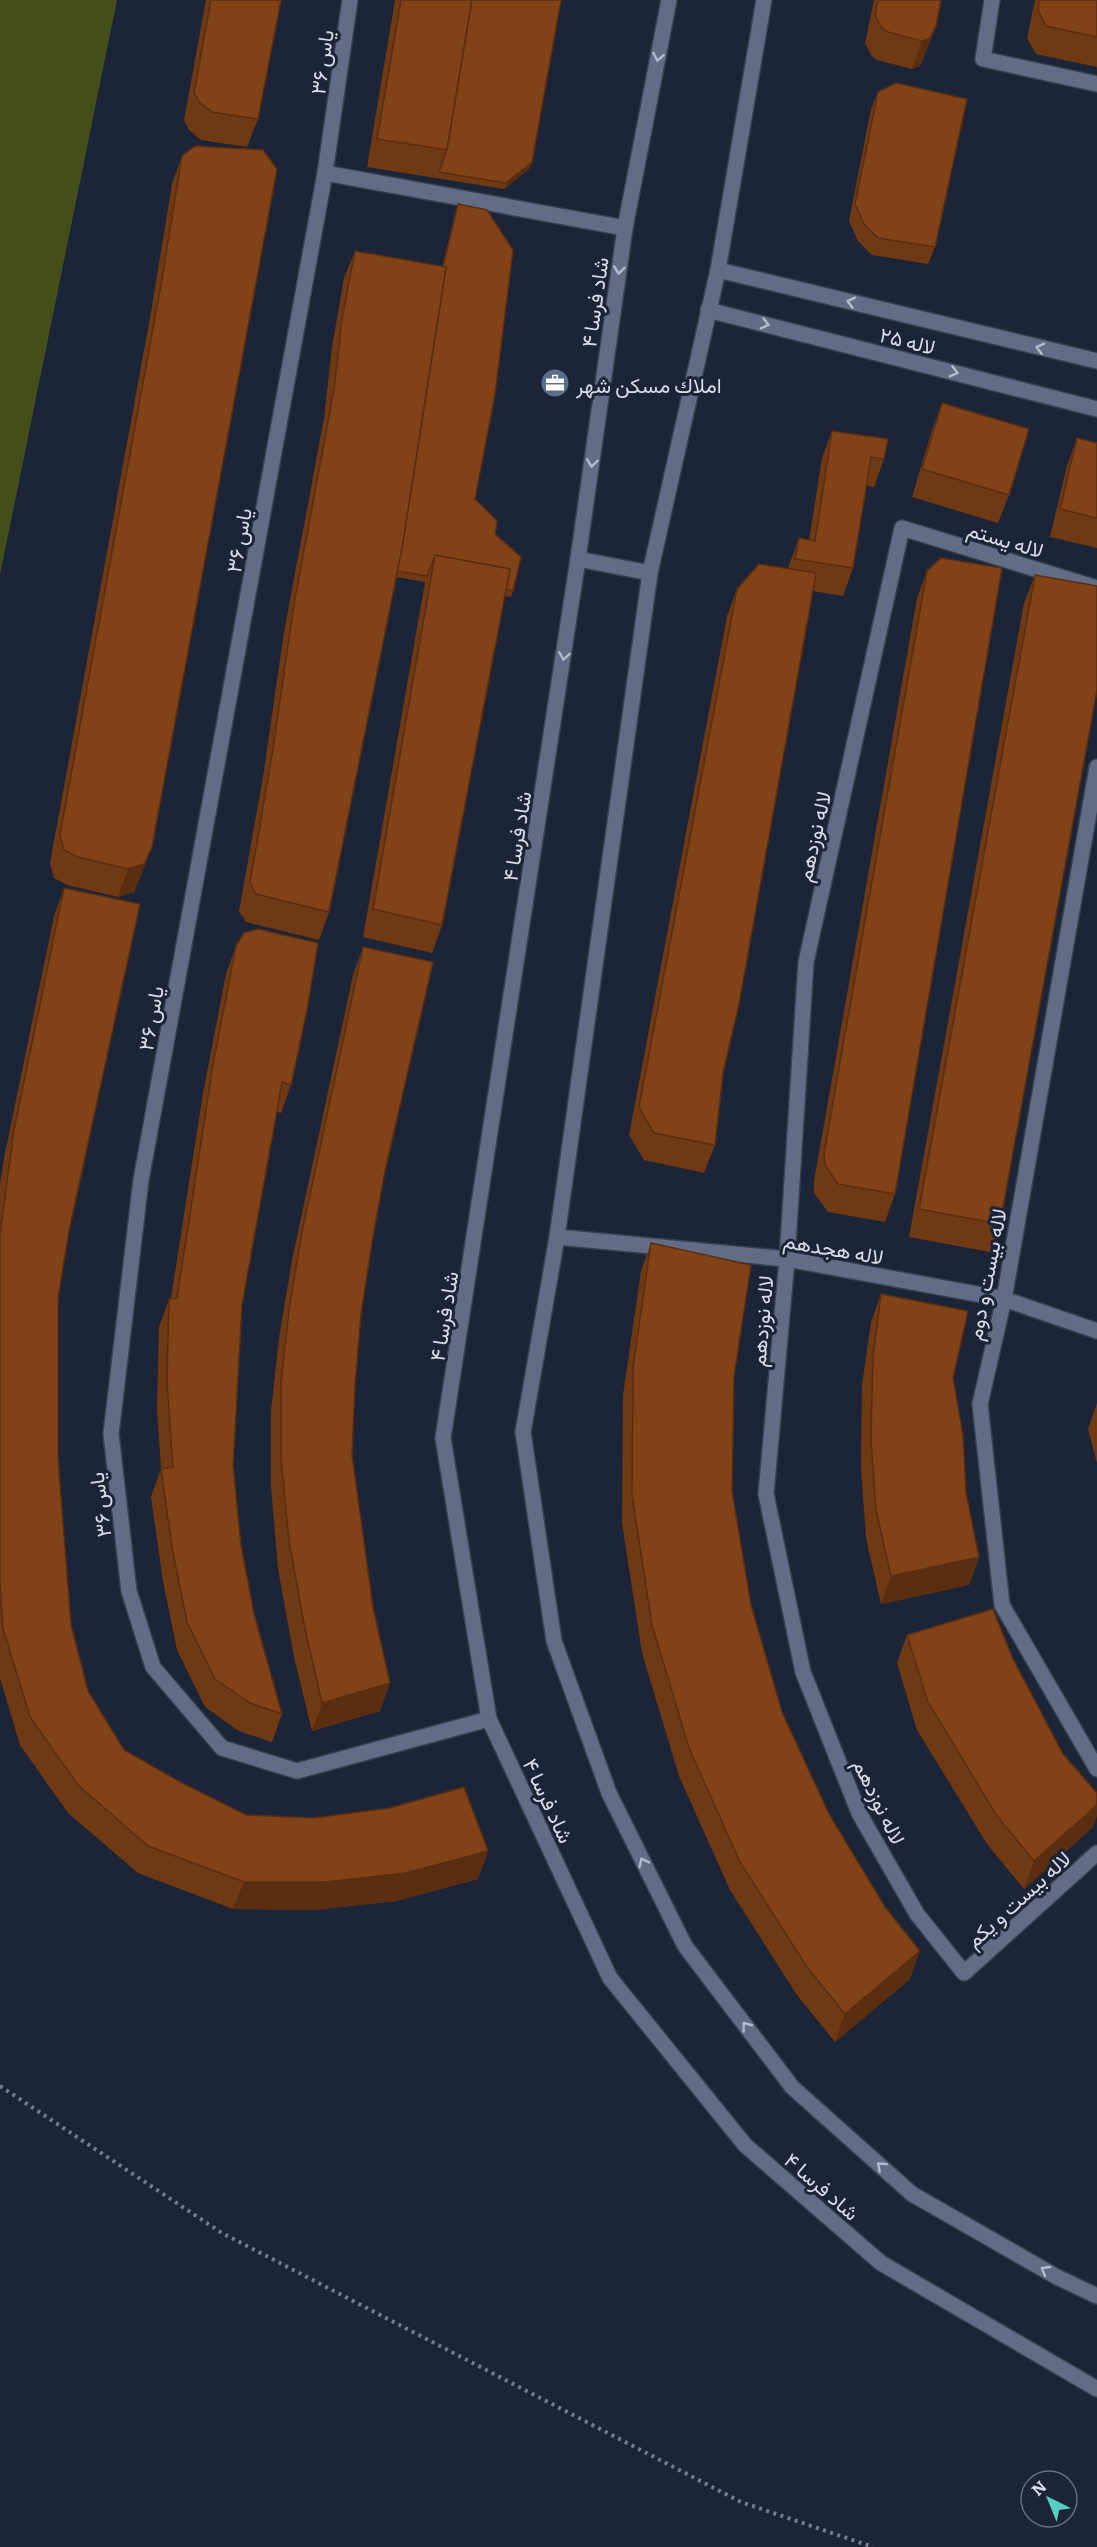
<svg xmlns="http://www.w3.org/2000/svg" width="1097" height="2547" viewBox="0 0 1097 2547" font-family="Literata,Vazirmatn,serif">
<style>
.green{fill:#444e19}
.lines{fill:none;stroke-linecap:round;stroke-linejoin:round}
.minor-casing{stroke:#383f50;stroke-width:18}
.path{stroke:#757c8d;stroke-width:4;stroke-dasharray:3 4.5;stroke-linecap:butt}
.minor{stroke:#626d85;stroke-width:15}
.wall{fill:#6f3914}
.shaded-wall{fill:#5a2e10}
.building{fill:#814217;stroke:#5a2e10;stroke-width:1.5}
.oneway{stroke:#b3bbcc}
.labels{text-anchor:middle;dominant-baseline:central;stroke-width:6;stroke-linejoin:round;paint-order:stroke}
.street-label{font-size:21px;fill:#d6dcea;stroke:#1c2438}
.poi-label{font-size:21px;fill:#d6dcea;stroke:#1c2438;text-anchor:start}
</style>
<rect width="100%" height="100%" fill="#1c2438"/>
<polygon class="green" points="0,0 117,0 0,575"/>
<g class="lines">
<g class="minor-casing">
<g id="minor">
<polyline points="350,0 325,173 141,1180 111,1434 129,1591 153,1667 222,1748 297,1771 489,1719"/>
<polyline points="669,0 625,228 578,559 443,1438 489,1719 610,1978 745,2145 881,2263 1097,2389"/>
<polyline points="764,0 718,270 650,573 557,1237 523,1432 554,1641 609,1793 685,1946 792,2087 912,2194 1057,2277 1097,2296"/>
<polyline points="992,0 983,59 1097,84"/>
<polyline points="325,173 625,228"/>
<polyline points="718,270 1097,361"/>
<polyline points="708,310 1097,409"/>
<polyline points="578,559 650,573"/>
<polyline points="1097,588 902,528 806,962 787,1259 766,1494 803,1672 859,1813 917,1914 964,1973 1097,1853"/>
<polyline points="1097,767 1004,1299 980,1404 1002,1605 1097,1769"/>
<polyline points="557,1237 787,1259 1004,1299 1097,1331"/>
</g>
</g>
<polyline class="path" points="0,2086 222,2233 741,2502 873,2547"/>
<use href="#minor" class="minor"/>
</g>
<g class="wall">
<polygon points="206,0 281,0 258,119 247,147 201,140 189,130 184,120"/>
<polygon points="395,0 561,0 530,168 504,189 367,167"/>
<polygon points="874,0 941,0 936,26 920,66 912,69 877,60 871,55 865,43"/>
<polygon points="1035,0 1097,0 1097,67 1036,54 1027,38"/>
<polygon points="878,92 935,247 928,264 872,255 858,241 849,221 871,109"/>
<polygon points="182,156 152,847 141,875 134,892 118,897 67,885 54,878 50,863 151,312 172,184"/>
<polygon points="458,204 475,499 495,534 513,591 511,597 505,596 442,925 432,953 363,937 425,582 396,577 329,912 319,940 246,922 239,911 263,777 284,632 324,418 332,347 344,278 355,251 442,267"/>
<polygon points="942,403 1009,495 998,523 912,497 932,430"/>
<polygon points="832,431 884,459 874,487 866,486 853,568 843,596 813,591 723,1073 715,1145 704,1173 644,1160 629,1135 727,616 737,589 788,568 799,538 809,540 822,458"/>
<polygon points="1077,438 1097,443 1097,548 1050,537 1067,466"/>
<polygon points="927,571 895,1194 885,1222 828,1212 814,1193 814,1181 917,598"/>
<polygon points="1035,575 1000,1224 990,1252 909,1237 1024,603"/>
<polygon points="64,888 69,1231 58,1298 58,1458 71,1625 88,1691 124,1750 182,1783 246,1815 488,1851 478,1879 396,1901 314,1910 233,1909 138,1873 68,1813 20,1745 0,1678 0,1185 4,1158 54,916"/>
<polygon points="236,946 291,1085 281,1113 277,1112 242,1305 233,1466 241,1545 254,1614 282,1714 272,1742 239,1731 205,1707 177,1650 163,1581 151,1497 161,1469 157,1409 159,1327 169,1299 171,1298 203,1093 226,974"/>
<polygon points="363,947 385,1171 372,1242 361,1314 355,1385 352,1455 380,1711 312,1731 294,1657 278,1569 271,1486 271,1411 279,1338 292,1260 353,975"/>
<polygon points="651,1243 734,1376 732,1491 751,1605 782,1712 829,1814 910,1979 835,2042 797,1995 730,1890 679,1776 642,1653 622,1523 623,1395 641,1271"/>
<polygon points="881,1294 953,1378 966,1493 979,1557 969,1585 881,1604 866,1538 861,1468 862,1385 871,1322"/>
<polygon points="1097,1403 1097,1463 1088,1429"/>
<polygon points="907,1635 1012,1657 1093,1827 1024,1889 987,1844 917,1730 897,1663"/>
</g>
<g class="shaded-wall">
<polygon points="936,26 920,66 912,69 922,41"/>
<polygon points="532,162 530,168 504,189 506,183"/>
<polygon points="152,847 141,875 134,892 118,897 128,869"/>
<polygon points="979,1557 969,1585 881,1604 891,1576"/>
<polygon points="390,1683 380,1711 312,1731 322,1703"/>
<polygon points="1097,1805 1097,1816 1093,1827 1024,1889 1034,1861"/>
<polygon points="488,1851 478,1879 396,1901 314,1910 233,1909 244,1882"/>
<polygon points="920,1951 910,1979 835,2042 845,2014"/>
</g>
<g class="building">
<polygon points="211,0 281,0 258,119 212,112 199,102 194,92"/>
<polygon points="401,0 472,0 447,150 377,139"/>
<polygon points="472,0 561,0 532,162 506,183 439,172 447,150"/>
<polygon points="878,0 941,0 936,26 930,38 922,41 888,32 881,27 875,15"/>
<polygon points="1039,0 1097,0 1097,37 1046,26 1038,10"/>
<polygon points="896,83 967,99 935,247 878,238 864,224 855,204 878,92"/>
<polygon points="195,146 263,150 277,169 152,847 144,864 128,869 78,857 64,850 60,835 161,285 182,156"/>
<polygon points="458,204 487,210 513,250 495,394 475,499 497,521 495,534 521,557 513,591 506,589 510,569 435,555 427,576 397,571 402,548 446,267 443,267"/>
<polygon points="355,251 446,267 402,548 329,912 256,894 250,883 273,749 294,604 334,390 342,319"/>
<polygon points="942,403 1029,429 1009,495 922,469"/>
<polygon points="832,431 888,439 884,459 871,457 853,568 795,559 799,538 815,541"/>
<polygon points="1077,438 1097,443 1097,518 1060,509"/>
<polygon points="435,555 510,569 442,925 373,909"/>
<polygon points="941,558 1002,568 895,1194 838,1184 825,1165 824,1153 927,571"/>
<polygon points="759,564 816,573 739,1004 723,1073 715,1145 654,1133 639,1107 737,589"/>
<polygon points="1035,575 1097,586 1097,690 1000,1224 919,1209"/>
<polygon points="64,888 140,904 69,1231 58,1298 58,1458 71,1625 88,1691 124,1750 182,1783 246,1815 313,1818 390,1808 464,1787 488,1851 406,1873 325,1882 244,1882 148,1846 78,1785 30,1717 3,1628 0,1586 0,1234 14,1130"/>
<polygon points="258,929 318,943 307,1010 291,1085 282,1082 242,1305 233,1466 241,1545 254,1614 282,1714 250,1703 215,1679 187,1622 173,1553 161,1469 173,1467 167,1382 169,1299 177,1298 213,1065 236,946 244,933"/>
<polygon points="363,947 433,962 385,1171 372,1242 361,1314 355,1385 352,1455 373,1607 390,1683 322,1703 305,1629 289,1541 281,1458 281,1383 289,1310 302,1232"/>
<polygon points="651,1243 751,1265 734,1376 732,1491 751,1605 782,1712 829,1814 885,1907 920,1951 845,2014 807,1967 740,1862 689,1748 652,1625 632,1495 633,1367"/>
<polygon points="881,1294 968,1311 953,1378 963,1435 966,1493 979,1557 891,1576 876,1510 871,1440 873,1357"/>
<polygon points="993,1609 1012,1657 1063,1754 1097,1793 1097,1805 1034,1861 997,1816 928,1702 907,1635"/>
</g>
<defs><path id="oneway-chevron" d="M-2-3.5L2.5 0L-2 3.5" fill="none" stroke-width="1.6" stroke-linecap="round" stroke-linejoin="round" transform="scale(1.5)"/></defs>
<g class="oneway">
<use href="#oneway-chevron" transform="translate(658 57) rotate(101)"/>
<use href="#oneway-chevron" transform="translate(619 270) rotate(98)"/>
<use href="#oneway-chevron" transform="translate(851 302) rotate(-166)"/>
<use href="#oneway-chevron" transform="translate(765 324) rotate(14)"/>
<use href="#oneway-chevron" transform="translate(1040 348) rotate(-166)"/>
<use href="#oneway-chevron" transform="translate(954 372) rotate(14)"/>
<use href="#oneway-chevron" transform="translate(592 463) rotate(98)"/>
<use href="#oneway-chevron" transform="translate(564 656) rotate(99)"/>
<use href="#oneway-chevron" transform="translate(643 1862) rotate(-116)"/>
<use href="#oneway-chevron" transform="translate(746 2026) rotate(-127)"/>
<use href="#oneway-chevron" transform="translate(881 2166) rotate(-138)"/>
<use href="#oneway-chevron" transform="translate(1045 2270) rotate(-150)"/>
</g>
<defs>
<g id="office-disc" transform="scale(1.5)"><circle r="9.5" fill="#5c6f8a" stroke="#1c2438"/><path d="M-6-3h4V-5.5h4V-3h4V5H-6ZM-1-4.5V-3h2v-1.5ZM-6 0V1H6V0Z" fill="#fff"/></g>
</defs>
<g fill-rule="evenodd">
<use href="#office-disc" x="555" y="383"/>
</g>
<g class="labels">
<g class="street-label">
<text transform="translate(320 62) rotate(-82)">یاس ۳۶</text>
<text transform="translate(593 302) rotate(-82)">شاد فرسا ۴</text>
<text transform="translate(908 339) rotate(14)">لاله ۲۵</text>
<text transform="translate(1006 538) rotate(17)">لاله یستم</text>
<text transform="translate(237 540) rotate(-80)">یاس ۳۶</text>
<text transform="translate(515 836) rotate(-81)">شاد فرسا ۴</text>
<text transform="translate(812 836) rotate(-77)">لاله نوزدهم</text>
<text transform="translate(149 1018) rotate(-80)">یاس ۳۶</text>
<text transform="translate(834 1247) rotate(10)">لاله هجدهم</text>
<text transform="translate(985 1274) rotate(-79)">لاله بیست و دوم</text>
<text transform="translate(442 1316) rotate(-81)">شاد فرسا ۴</text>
<text transform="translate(760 1321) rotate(-85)">لاله نوزدهم</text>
<text transform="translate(98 1505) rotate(-97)">یاس ۳۶</text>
<text transform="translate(550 1800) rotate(65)">شاد فرسا ۴</text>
<text transform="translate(881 1801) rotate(64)">لاله نوزدهم</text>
<text transform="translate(1017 1898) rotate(-42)">لاله بیست و یکم</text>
<text transform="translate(823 2185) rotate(41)">شاد فرسا ۴</text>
</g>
<g class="poi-label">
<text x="576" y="383">املاك مسكن شهر</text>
</g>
</g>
<g transform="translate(1049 2499) rotate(317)"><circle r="28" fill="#1c2438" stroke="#666e7f" stroke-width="1.5"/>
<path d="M0-4.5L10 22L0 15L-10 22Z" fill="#57cec2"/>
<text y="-9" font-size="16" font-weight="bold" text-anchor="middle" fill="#d6dcea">N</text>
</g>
</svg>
